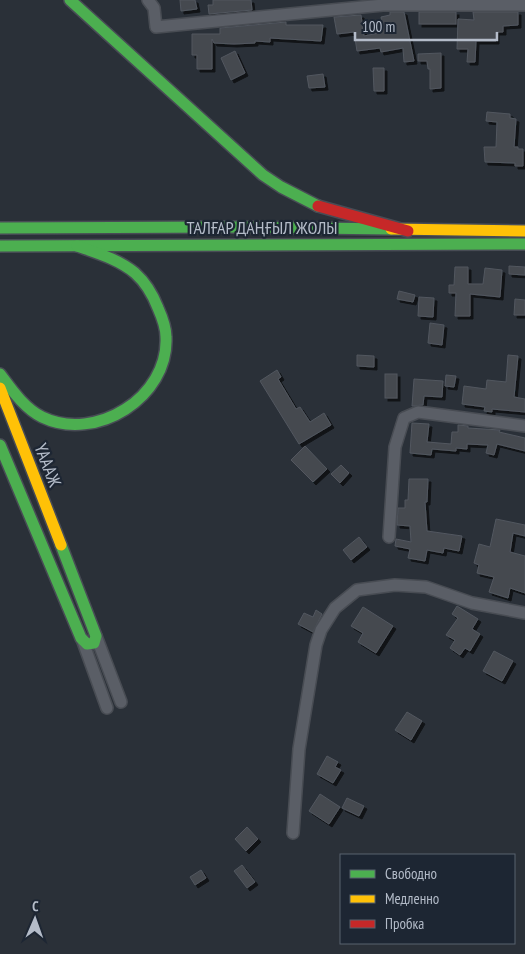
<svg xmlns="http://www.w3.org/2000/svg" width="525" height="954" viewBox="0 0 525 954" font-family="'PT Sans Narrow',sans-serif">
<style>
.building{fill:#444950;stroke:#52575f;filter:url(#shadow)}
.lines{fill:none;stroke-linecap:round;stroke-linejoin:round}
.street-casing{stroke:#484c53;stroke-width:14}
.fast-casing{stroke:#484c55;stroke-width:14}
.slow-casing{stroke:#484c55;stroke-width:14}
.jam-casing{stroke:#484c55;stroke-width:14}
.street{stroke:#5a5e66;stroke-width:11}
.fast{stroke:#4caf50;stroke-width:11}
.slow{stroke:#ffc107;stroke-width:11}
.jam{stroke:#c62828;stroke-width:11}
.labels{text-anchor:middle;dominant-baseline:central;stroke-width:4.5;stroke-linejoin:round;paint-order:stroke}
.street-label{font-size:18px;fill:#b4bcc9;stroke:#1d2633}
</style>
<defs>
<filter id="shadow"><feDropShadow dx="3" dy="3" stdDeviation="0" flood-color="#0009"/></filter>
</defs>
<rect width="100%" height="100%" fill="#2a3038"/>
<g class="building">
<polygon points="180,0 195,0 197,9 181,11"/>
<polygon points="213,0 251,0 252,10 209,14 208,5 213,5"/>
<polygon points="390,12 404,12 414,61 404,62 403,48 381,52 380,48 357,51 354,32 337,34 334,17 361,15 364,36 379,33 379,30 383,29 381,17 390,15"/>
<rect x="419" y="12" width="37" height="12"/>
<polygon points="473,12 518,12 518,25 503,26 503,32 496,32 496,41 476,41 475,62 467,62 468,49 457,49 458,19 474,20"/>
<polygon points="286,22 286,25 323,25 321,41 270,38 270,42 255,41 255,43 234,44 214,43 212,39 212,69 197,69 197,55 192,55 192,34 220,34 220,28"/>
<polygon points="235,51 245,73 231,80 221,58"/>
<polygon points="441,53 441,88 430,89 430,69 428,69 427,61 418,61 418,54"/>
<polygon points="373,68 384,68 384,91 374,91"/>
<polygon points="323,74 325,87 309,88 307,76"/>
<polygon points="487,112 510,114 510,118 516,119 514,147 518,147 518,149 523,149 523,166 515,166 515,163 485,162 484,147 496,147 497,122 486,121"/>
<polygon points="509,266 525,267 525,275 509,274"/>
<polygon points="455,267 468,267 468,284 483,284 485,268 502,270 500,297 470,294 470,316 455,316 456,293 449,293 449,285 454,285"/>
<polygon points="399,291 415,295 413,302 397,299"/>
<polygon points="419,297 434,298 433,317 418,316"/>
<polygon points="515,299 525,300 525,315 514,315"/>
<polygon points="430,323 444,325 442,345 428,343"/>
<polygon points="357,355 374,356 374,367 357,366"/>
<polygon points="508,355 518,356 514,397 525,399 525,412 492,409 492,412 484,411 485,407 462,404 464,386 486,389 487,380 506,382"/>
<polygon points="277,370 281,377 278,379 296,409 300,407 310,422 324,413 331,425 299,444 260,381"/>
<rect x="385" y="374" width="12" height="24"/>
<polygon points="446,375 456,376 454,387 445,386"/>
<polygon points="414,379 443,381 442,397 424,396 423,405 412,406"/>
<polygon points="412,423 429,424 427,442 451,444 452,432 458,432 458,425 468,426 468,428 500,430 499,432 525,438 525,451 497,444 494,455 486,453 488,445 467,444 467,449 456,448 456,451 432,449 431,455 410,453"/>
<polygon points="305,446 327,469 313,482 291,460"/>
<polygon points="341,465 349,473 340,483 331,474"/>
<polygon points="409,479 428,479 427,502 425,502 427,531 462,536 459,551 444,548 443,553 427,550 425,561 408,558 410,549 395,546 396,539 411,542 410,526 397,525 398,508 405,508 405,500 408,500"/>
<polygon points="496,519 525,525 525,536 513,533 510,552 525,556 525,593 510,588 508,598 489,592 494,577 477,573 479,565 474,563 479,544 490,547"/>
<polygon points="359,537 367,547 351,560 343,550"/>
<polygon points="457,606 478,619 472,629 480,634 470,651 465,648 460,655 450,648 455,640 446,635 458,618 452,614"/>
<polygon points="363,607 393,626 376,653 358,642 363,633 351,626"/>
<polygon points="316,610 322,614 313,632 298,624 304,613 313,617"/>
<polygon points="494,651 513,661 502,681 483,671"/>
<polygon points="407,712 422,721 411,740 395,730"/>
<polygon points="327,756 338,762 335,767 341,770 333,783 317,774"/>
<polygon points="320,794 340,807 329,824 309,811"/>
<polygon points="347,798 364,806 359,816 342,808"/>
<polygon points="247,827 258,839 246,851 235,839"/>
<polygon points="242,865 255,882 247,888 234,871"/>
<polygon points="201,870 206,878 195,885 190,877"/>
</g>
<g class="lines">
<g class="street-casing">
<g id="street">
<polyline points="148,0 154,8 156,27 383,5 525,5"/>
<polyline points="389,537 395,447 404,418 418,412 525,426"/>
<polyline points="96,636 121,702"/>
<polyline points="82,639 107,708"/>
<polyline points="293,833 299,749 316,645 321,630 335,608 357,590 395,585 426,587 472,603 525,613"/>
</g>
</g>
<g class="fast-casing">
<g id="fast">
<polyline points="70,0 263,175 281,187 318,206"/>
<polyline points="0,228 226,227 391,229"/>
<polyline points="0,246 525,244"/>
<path d="M0,374C12,390 24,408 42,417C96,443 169,397 166,337C166,327 162,317 158,308C153,295 145,282 135,273C118,259 97,253 77,246"/>
<polyline points="0,445 81,638 87,644 94,643 96,636 61,545"/>
</g>
</g>
<g class="slow-casing">
<g id="slow">
<polyline points="391,229 525,231"/>
<polyline points="0,388 61,545"/>
</g>
</g>
<g class="jam-casing">
<polyline id="jam" points="318,206 408,231"/>
</g>
<use href="#street" class="street"/>
<use href="#fast" class="fast"/>
<use href="#slow" class="slow"/>
<use href="#jam" class="jam"/>
</g>
<g class="labels">
<g class="street-label">
<text x="262" y="227">ТАЛҒАР ДАҢҒЫЛ ЖОЛЫ</text>
<text transform="translate(48 465) rotate(69)">ҮАААЖ</text>
</g>
</g>
<rect x="340" y="854" width="175" height="90" fill="#1d2633" stroke="#59626f"/>
<rect x="350" y="870" width="25" height="8" fill="#4caf50" stroke="#59626f"/>
<text x="385" y="879" font-size="15" fill="#b4bcc9">Свободно</text>
<rect x="350" y="895" width="25" height="8" fill="#ffc107" stroke="#59626f"/>
<text x="385" y="904" font-size="15" fill="#b4bcc9">Медленно</text>
<rect x="350" y="920" width="25" height="8" fill="#c62828" stroke="#59626f"/>
<text x="385" y="929" font-size="15" fill="#b4bcc9">Пробка</text>
<g transform="translate(35 919) rotate(2)" stroke="#1d2633" stroke-width="4" paint-order="stroke">
<path d="M0-4L9 19L0 12L-9 19Z" fill="#b4bcc9"/>
<text y="-8" font-size="14" font-weight="bold" text-anchor="middle" fill="#b4bcc9">С</text>
</g>
<path d="M355 32v8h142v-8" fill="none" stroke="#b4bcc9" stroke-width="2.5"/>
<text x="362" y="32" font-size="15" fill="#b4bcc9" stroke="#1d2633" stroke-width="4" paint-order="stroke">100 m</text>
</svg>
